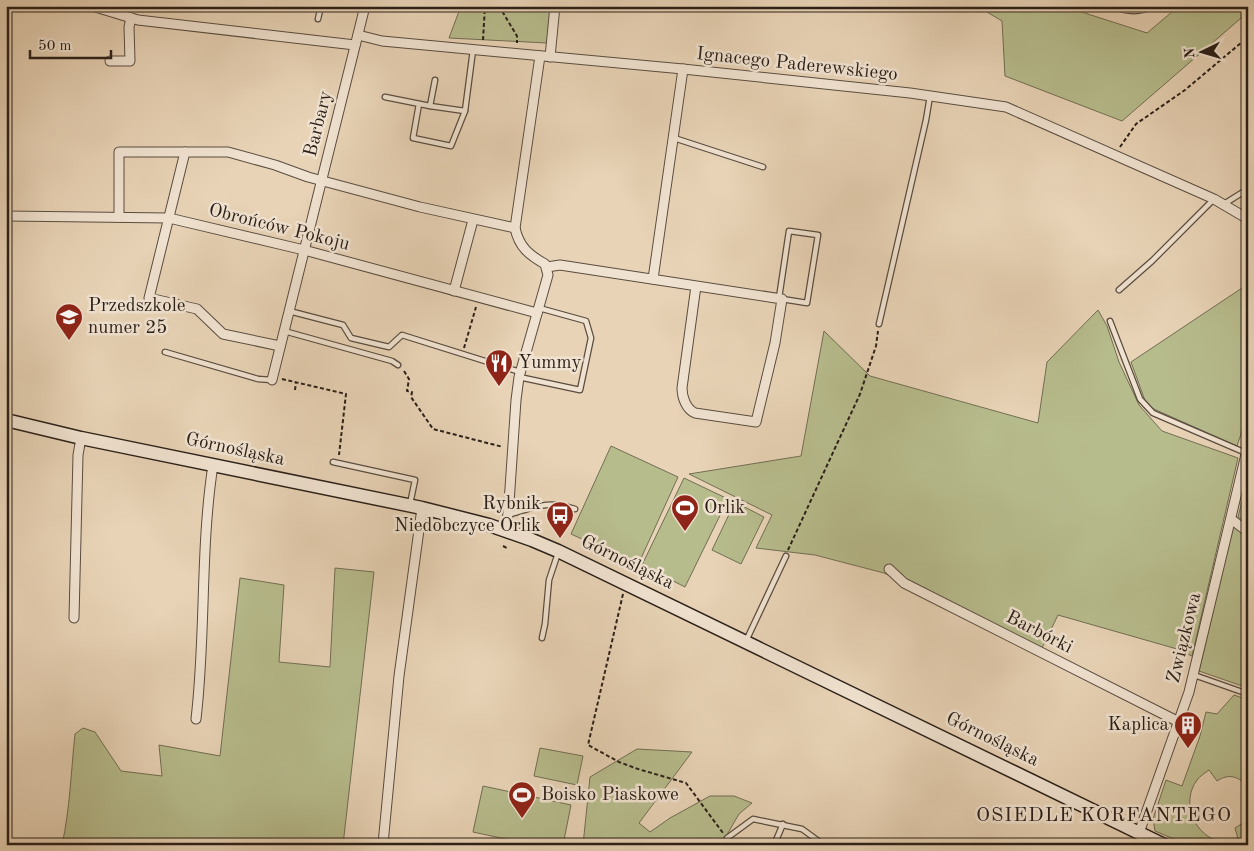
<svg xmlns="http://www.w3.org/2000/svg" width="1254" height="851" viewBox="0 0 1254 851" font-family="'Old Standard TT',serif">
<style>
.green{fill:#b7bc8d;stroke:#716e53}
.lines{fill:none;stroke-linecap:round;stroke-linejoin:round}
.lane-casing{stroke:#5a4d40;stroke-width:7}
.street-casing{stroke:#5a4d40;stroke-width:11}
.secondary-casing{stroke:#2b2019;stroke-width:15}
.path{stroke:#2b2019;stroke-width:2;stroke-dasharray:4 2.5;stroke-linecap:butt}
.lane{stroke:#f0e2d0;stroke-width:4.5}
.street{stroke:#f0e2d0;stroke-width:9}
.secondary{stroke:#f0e2d0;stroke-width:12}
.labels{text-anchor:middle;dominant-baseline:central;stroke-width:5;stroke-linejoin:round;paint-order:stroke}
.street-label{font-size:19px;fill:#2b2019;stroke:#f0e2d0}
.poi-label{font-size:19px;fill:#2b2019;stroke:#f0e2d0;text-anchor:start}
.neighbourhood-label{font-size:20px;letter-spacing:1px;fill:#2b2019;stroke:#f0e2d0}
</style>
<rect width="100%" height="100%" fill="#e8d3b6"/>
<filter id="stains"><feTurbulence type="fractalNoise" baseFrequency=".004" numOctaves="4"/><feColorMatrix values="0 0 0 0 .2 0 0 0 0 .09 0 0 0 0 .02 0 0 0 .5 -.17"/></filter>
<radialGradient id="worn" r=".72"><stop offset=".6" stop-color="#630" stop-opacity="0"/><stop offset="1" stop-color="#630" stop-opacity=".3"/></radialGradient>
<g class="green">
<polygon points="461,6 552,6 547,43 449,38"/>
<polygon points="977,6 1063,6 1147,33 1179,6 1248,6 1248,12 1122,121 1005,76 1002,21"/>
<polygon points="1248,284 1248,413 1237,446 1147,406 1131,362"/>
<polygon points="1098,310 1107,326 1119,362 1139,405 1162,431 1238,458 1192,656 1177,649 1058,615 1042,648 884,573 815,555 756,548 772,515 689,474 801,456 824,331 870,376 1038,423 1047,362"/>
<polygon points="611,446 678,477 638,565 571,534"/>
<polygon points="1248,477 1248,523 1238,517"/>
<polygon points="684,478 728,499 685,587 642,565"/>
<polygon points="735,502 764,517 741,564 712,550"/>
<polygon points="1233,525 1248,536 1248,688 1199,671"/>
<path d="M335,568L374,572L343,845H62C70,809 71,771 75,734L83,728L95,732L121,771L162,776L159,745L220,756L240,578L284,585L279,662L330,667Z"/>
<path d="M1234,695L1248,700V788C1239,776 1229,773 1217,781L1209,770C1205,773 1200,776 1197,780C1180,803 1195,837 1222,842C1227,843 1233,841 1238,839L1235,828L1248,820V845H1191L1181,842L1155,831L1153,819L1166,780L1182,786L1200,736L1206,712L1217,714Z"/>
<polygon points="540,748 583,756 577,785 534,776"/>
<polygon points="637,749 692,752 639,823 650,832 670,818 710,796 734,796 752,803 739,814 721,845 583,845 590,777"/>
<polygon points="483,786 571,805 563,845 533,845 473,832"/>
</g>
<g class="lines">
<g class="lane-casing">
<g id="lane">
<path d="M1109,6C1125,11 1138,14 1153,6"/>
<polyline points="318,19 321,6"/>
<polyline points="385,97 430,106 435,80"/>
<polyline points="419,104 413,138 451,146 465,111 473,50"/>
<polyline points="430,106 465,111"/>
<polyline points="674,138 763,167"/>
<polyline points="1246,189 1246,180 1248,176"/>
<polyline points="1224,204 1248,189"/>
<polyline points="1119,290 1152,261 1213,200"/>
<polyline points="779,298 789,231 818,235 807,303 782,299"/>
<polyline points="289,311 343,325 351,338 389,347 402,335 520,372"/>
<polyline points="1110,321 1140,399 1153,413 1246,453"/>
<polyline points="879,324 926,120 930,96"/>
<polyline points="284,331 392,361 398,365"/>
<polyline points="165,352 258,379 272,380"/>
<polyline points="519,377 580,390 591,338 586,321 539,308"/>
<polyline points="333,462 415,480 410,504"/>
<path d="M508,515C536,507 546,500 575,509"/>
<polyline points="542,638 545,624 549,580 558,553"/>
<polyline points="746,641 786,556"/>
<polyline points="1194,675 1248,694"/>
<polyline points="727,838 753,819 802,829 824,845"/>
<polyline points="774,845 783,824"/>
</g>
</g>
<g class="street-casing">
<g id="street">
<polyline points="92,6 138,20 355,45"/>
<polyline points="358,35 382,41 683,69 910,93 1006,107 1214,199 1248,219"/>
<polyline points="550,57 555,6"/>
<polyline points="110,61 130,61 129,27 131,18"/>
<polyline points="185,152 149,298 197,309 223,334 280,346"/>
<polyline points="6,216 169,218 304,250 537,313"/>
<polyline points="119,217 119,152 228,152 275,165 308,177 420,207 515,228"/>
<path d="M547,267L560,265L782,299L775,343L756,422L695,413C686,409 682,397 682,388L696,286"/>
<polyline points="653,279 683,69"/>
<polyline points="454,291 473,220"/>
<polyline points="272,380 365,6"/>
<polyline points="1231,519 1248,532"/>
<path d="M506,531L509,503L516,400L519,377L548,275L545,264C529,255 519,247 515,228L540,56"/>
<polyline points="889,569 904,583 1179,722"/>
<polyline points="74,618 78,455 81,438"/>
<path d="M196,719C206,635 200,549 213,465"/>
<polyline points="1139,833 1189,692 1248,446"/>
<polyline points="383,844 399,676 422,508"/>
<polyline points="1140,845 1144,835"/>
</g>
</g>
<g class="secondary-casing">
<polyline id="secondary" points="6,420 81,438 422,508 489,525 532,540 558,551 1164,845"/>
</g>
<g class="path">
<polyline points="499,6 517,36 517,43"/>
<polyline points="483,40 485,6"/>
<polyline points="1120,147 1136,124 1185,90 1248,37"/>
<polyline points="464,348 476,307"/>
<polyline points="404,371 409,379 407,391 412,392 411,397 433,429 503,447"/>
<polyline points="282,379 346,394 339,455"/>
<polyline points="295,390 296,382"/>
<polyline points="503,546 507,548"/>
<polyline points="788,550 860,394 876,346 878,331"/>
<polyline points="623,594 588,745 619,762 638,769 686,783 723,833"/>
</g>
<use href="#lane" class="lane"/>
<use href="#street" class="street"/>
<use href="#secondary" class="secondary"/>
</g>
<defs>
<g id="school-pin" transform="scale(1.4375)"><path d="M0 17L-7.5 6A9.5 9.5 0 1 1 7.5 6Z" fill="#8f2418" stroke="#f0e2d0"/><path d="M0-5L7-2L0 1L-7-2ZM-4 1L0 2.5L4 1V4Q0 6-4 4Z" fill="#fff"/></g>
<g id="restaurant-pin" transform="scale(1.4375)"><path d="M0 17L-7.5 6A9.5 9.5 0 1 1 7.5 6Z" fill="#8f2418" stroke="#f0e2d0"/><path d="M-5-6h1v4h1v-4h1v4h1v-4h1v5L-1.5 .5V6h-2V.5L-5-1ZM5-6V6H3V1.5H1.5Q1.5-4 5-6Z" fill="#fff"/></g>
<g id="stadium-pin" transform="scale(1.4375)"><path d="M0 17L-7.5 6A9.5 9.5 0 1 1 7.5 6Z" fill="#8f2418" stroke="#f0e2d0"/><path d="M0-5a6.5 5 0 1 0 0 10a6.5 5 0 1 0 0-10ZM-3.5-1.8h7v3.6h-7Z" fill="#fff"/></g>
<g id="bus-pin" transform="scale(1.4375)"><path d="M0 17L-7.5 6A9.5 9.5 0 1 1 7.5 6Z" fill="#8f2418" stroke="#f0e2d0"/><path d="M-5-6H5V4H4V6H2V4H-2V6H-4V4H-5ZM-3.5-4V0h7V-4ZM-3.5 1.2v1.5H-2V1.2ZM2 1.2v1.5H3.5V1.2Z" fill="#fff"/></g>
<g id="building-pin" transform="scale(1.4375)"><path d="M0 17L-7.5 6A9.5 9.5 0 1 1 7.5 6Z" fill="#8f2418" stroke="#f0e2d0"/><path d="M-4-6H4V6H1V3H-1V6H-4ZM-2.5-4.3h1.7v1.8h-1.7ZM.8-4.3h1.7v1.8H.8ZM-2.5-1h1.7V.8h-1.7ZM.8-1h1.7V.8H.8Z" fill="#fff"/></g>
</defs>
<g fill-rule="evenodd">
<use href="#school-pin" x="69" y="317"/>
<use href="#restaurant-pin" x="499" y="363"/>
<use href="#stadium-pin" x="685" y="508"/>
<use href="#bus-pin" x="560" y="515"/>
<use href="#building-pin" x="1188" y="725"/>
<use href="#stadium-pin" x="522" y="795"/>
</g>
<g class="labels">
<g class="street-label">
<text transform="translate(797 65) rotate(6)">Ignacego Paderewskiego</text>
<text transform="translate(319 124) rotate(-76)">Barbary</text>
<text transform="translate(279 228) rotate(14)">Obrońców Pokoju</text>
<text transform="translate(235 450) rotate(12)">Górnośląska</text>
<text transform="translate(627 563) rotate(26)">Górnośląska</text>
<text transform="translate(1039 633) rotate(27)">Barbórki</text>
<text transform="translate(1185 638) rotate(-76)">Związkowa</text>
<text transform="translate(992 740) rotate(26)">Górnośląska</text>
</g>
<g class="poi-label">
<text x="88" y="306">Przedszkole<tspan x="88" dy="22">numer 25</tspan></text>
<text x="518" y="363">Yummy</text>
<text x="541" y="504" text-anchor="end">Rybnik<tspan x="541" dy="22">Niedobczyce Orlik</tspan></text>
<text x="704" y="508">Orlik</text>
<text x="1169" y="725" text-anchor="end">Kaplica</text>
<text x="541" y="795">Boisko Piaskowe</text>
</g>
<g class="neighbourhood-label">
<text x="1104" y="816">OSIEDLE KORFANTEGO</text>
</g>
</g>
<rect width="1254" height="851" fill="none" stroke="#e8d3b6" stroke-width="25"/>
<rect x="8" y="8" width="1239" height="836" fill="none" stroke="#2b2019" stroke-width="2.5"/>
<rect x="12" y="12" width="1229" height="826" fill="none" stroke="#2b2019"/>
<g transform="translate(1202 52) rotate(265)" stroke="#f0e2d0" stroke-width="4" paint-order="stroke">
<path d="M0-4L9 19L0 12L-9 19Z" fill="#2b2019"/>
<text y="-8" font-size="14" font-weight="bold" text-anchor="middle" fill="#2b2019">N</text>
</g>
<path d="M30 50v8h81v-8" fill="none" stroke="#2b2019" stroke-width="2.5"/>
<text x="38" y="50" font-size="15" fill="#2b2019" stroke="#f0e2d0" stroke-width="4" paint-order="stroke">50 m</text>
<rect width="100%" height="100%" filter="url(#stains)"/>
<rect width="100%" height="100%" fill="url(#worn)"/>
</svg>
